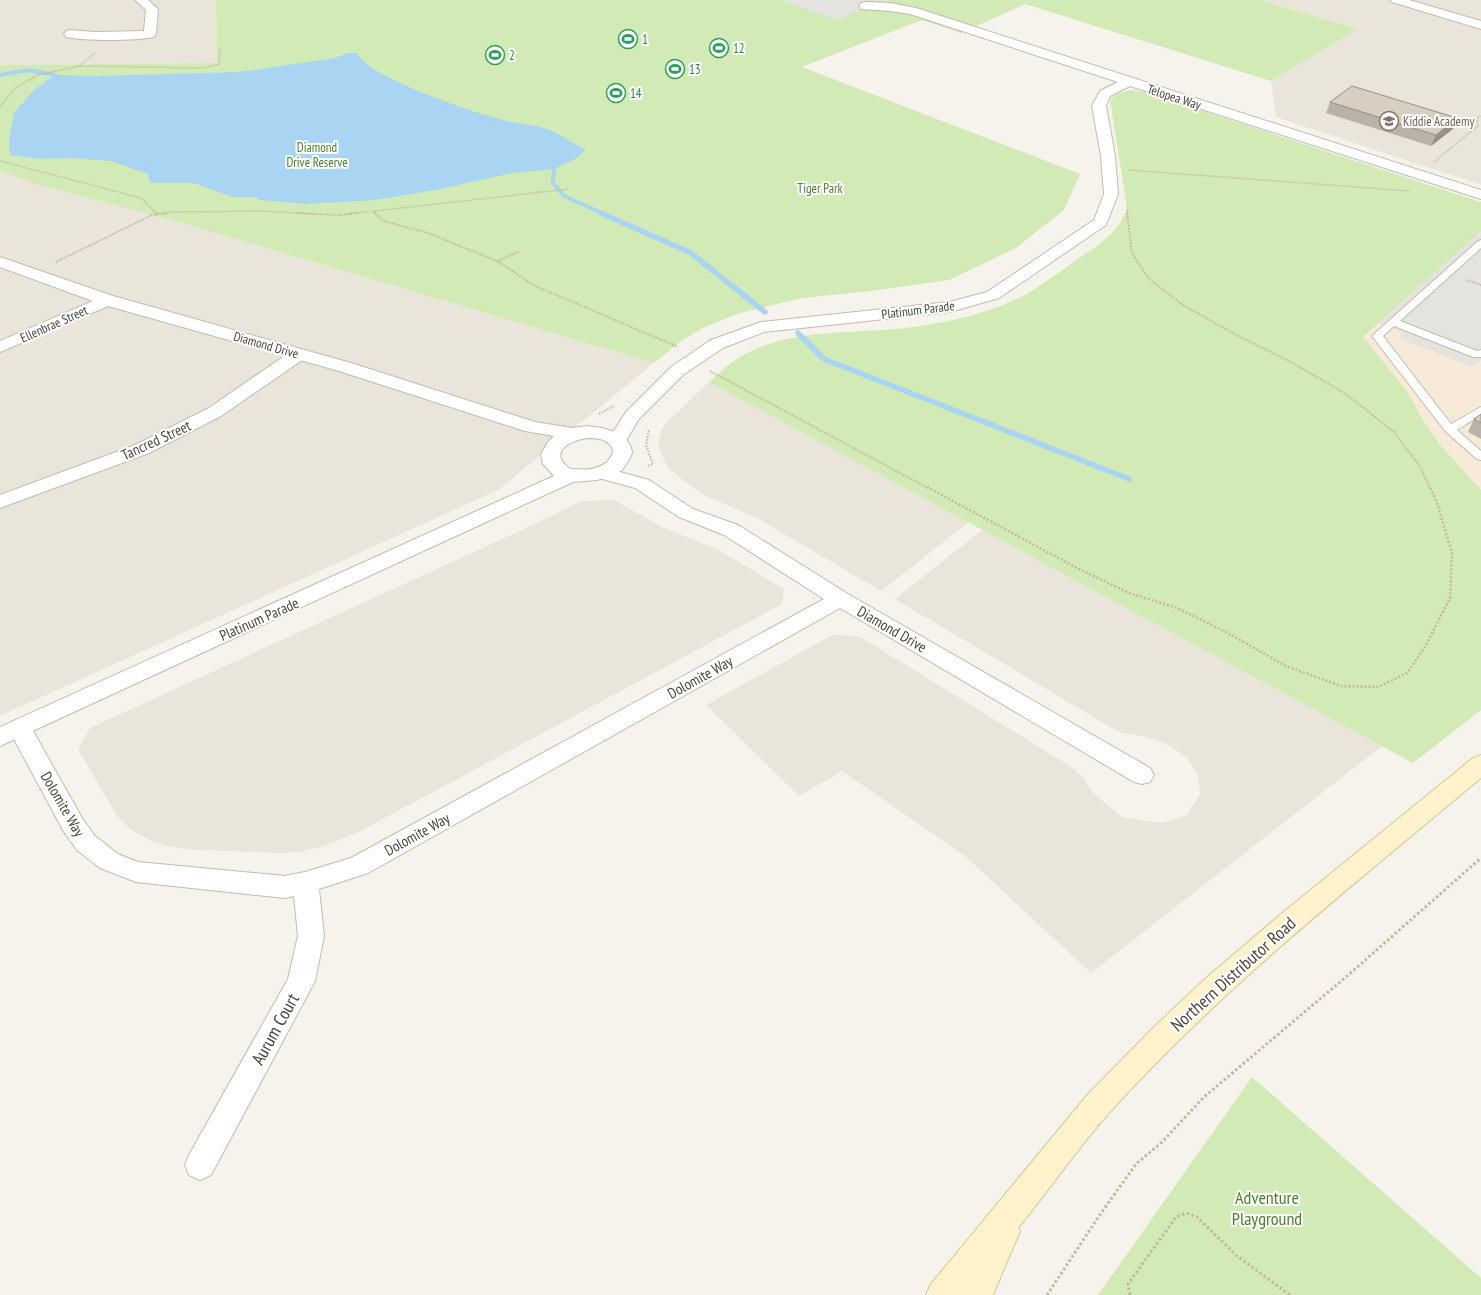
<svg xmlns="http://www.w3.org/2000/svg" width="1481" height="1295" viewBox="0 0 1481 1295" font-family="'PT Sans Narrow',sans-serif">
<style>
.residential{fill:#eae5da}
.commercial{fill:#f7ead8}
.green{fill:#d2eab5}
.parking{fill:#e5e3e0}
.water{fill:#a9d4f2}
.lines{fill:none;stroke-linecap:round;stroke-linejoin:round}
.stream-far1{stroke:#a9d4f2;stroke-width:4}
.stream{stroke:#a9d4f2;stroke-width:5.5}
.service-casing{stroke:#c2bbae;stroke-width:2}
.minor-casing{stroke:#c2bbae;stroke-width:2}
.tertiary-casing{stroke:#c2bbae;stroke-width:2}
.secondary-casing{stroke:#d6c79b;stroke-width:2}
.path-far3{stroke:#c4b79f;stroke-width:1.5;stroke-dasharray:1 1;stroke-linecap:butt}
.path-far2{stroke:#c4b79f;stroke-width:2;stroke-dasharray:1.5 1.5;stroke-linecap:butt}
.path-far1{stroke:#c4b79f;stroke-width:2.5;stroke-dasharray:2 2;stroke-linecap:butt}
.path{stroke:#c4b79f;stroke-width:3;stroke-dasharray:2.5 2.5;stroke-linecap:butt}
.service{fill:#fff;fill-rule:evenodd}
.minor{fill:#fff;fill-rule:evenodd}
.tertiary{fill:#fff;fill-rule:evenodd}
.secondary{fill:#fff3cd;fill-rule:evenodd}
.wall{fill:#bab2a6}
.shaded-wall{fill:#979187}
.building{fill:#d8cfc1;stroke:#979187}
.labels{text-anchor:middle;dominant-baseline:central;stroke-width:4;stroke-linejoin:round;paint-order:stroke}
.far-leisure-label{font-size:13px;fill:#27864d;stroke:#fff;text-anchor:start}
.far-street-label{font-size:13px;fill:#4b4439;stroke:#fff}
.far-education-label{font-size:13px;fill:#785e54;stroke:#fff;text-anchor:start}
.far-park-label{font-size:13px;fill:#4a7f2a;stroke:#fff}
.street-label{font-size:15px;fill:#4b4439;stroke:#fff}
.near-street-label{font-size:18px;fill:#4b4439;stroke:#fff}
.near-park-label{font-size:18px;fill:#4a7f2a;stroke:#fff}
</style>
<rect width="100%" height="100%" fill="#f6f3ec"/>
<g class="residential">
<polygon points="0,0 216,0 217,63 0,65"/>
<polygon points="1259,0 1481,0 1481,185 1276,117 1271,81 1358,29"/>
<polygon points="0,171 39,185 182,223 654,363 498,490 0,716"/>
<polygon points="709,382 969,522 881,591 755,517 703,495 671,471 666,464 658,445 661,431 665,424"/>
<polygon points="614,500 664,528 717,549 784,589 782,604 357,833 321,847 298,852 281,853 196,850 172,847 151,841 130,829 117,816 78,749 90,728 522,530 582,501"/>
<polygon points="982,530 1382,746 1091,973 965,856 842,771 799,796 706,705 832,635 859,636 1070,766 1083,777 1093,793 1122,817 1162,823 1187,815 1200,794 1198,776 1187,758 1169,745 1143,736 1122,733 1112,728 895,599"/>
</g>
<polygon class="commercial" points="1481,231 1481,490 1441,446 1423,420 1407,391 1363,337"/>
<g class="green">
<polygon points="216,0 1259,0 1358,29 1271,81 1025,4 961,33 922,20 802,67 1080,174 1064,210 1016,248 949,280 871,291 802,298 737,314 703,328 681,341 654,363 182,223 39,185 0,171 0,65 217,63"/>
<path d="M1130,90L1145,92L1481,202V231L1363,337L1407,391L1423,420L1441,446L1481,490V710L1413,763L709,382C720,372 732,361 745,354C788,332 834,333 881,330C905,329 929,325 953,320C981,314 1011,304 1035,289C1049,280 1062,270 1075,261C1095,247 1119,234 1127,208L1110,100L1116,94Z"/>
<polygon points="1252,1077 1481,1278 1481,1295 1098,1295"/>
</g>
<g class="parking">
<polygon points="780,0 888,0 837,20"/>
<polygon points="1481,231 1481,360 1472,367 1398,338 1403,333 1378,323"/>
</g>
<path class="water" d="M348,53H357C368,78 478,114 507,121C519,124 531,124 543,128C558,132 572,143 586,150L575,159L554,169L512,173L435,190L375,200L306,204L259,200L256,197H233L193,183H150L148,174L111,161L70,158L40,159L10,155L9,139L14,113L34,90L55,75L98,76L240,72L335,58Z"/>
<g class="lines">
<g class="stream-far1">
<polyline points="0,75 28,70 55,75"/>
<polyline points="554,169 553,183 564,196 604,214"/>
</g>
<g class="stream">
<polyline points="601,213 691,253 765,312"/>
<polyline points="798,333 824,359 1129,479"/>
</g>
<g class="service-casing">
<polygon id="service" points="1481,240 1481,248 1400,321 1477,351 1481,350 1481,357 1473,357 1394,326 1383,336 1451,424 1481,407 1481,415 1457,430 1481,451 1481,460 1477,459 1446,432 1372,336 1478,241"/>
</g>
<g class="minor-casing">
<g id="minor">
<path d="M135,0H148L158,9L156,34L154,37C136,41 84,41 66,37L64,34L66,31L70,30L94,32L144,31L146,10Z"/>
<polygon points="1390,0 1409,0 1481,21 1481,29 1392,2"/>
<polygon points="865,2 890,3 916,8 1481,190 1481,199 1130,86 1110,96 1106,106 1115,156 1118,194 1106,225 999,298 950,312 764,332 723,348 683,375 639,419 624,444 617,446 610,444 608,440 626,412 671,367 711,340 761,322 949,302 987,292 1094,220 1104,194 1101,156 1092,106 1100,91 1118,82 910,14 890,11 861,9 859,6 861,3"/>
<polygon points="107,295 113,296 115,300 113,304 0,352 0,341"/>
<polygon points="299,349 305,350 308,354 305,358 221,416 149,453 0,508 0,495 135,445 209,408 293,350"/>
<polygon points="602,467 649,480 693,509 738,525 848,594 1150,768 1154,775 1150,782 1142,784 1134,782 840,608 368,873 319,889 324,936 315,981 211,1175 200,1180 189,1175 185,1165 189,1155 288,979 298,936 294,896 285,898 136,882 100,868 77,850 64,832 8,728 12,722 20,719 28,722 82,818 95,836 118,854 138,862 285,876 305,872 351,858 824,599 724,535 679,517 635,488 595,477 592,473 595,469"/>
</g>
</g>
<g class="tertiary-casing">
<path id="tertiary" d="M0,257L113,296L351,363L535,422L572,428L587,426L602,428L618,433L626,439L631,447L632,453L629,460L622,470L611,476L597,480L573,482L0,746V727L554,476L543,464L541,454L548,442L554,436L525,431L339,371L101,304L0,267ZM587,438C593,438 600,438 605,441C621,449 609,463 598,467C589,471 580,469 570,469C548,453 568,441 587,438Z"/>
</g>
<g class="secondary-casing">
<path id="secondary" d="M1481,755V778C1353,885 1221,989 1109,1113C1077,1149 1049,1190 1018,1228L1020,1231L993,1295H926L931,1284L1088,1094L1153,1028L1206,978L1281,914L1473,758Z"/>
</g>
<g class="path-far3">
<polyline points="95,53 79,66 201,68 219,64 220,47"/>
<polyline points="0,107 15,88 38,75 79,66"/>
<polyline points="0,161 141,198 157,214"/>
<polyline points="1434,162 1478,126 1477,118 1481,115"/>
<polyline points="1128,170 1410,191"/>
<polyline points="1127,209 1128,214"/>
<polyline points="373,211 376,214"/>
<polyline points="160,214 172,212 261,211 316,214"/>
<polyline points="349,214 568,189"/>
</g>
<g class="path-far2">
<polyline points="156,213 157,214"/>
<polyline points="296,213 339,215 358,213"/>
<polyline points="375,213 383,221 428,233 499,262 533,285 678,347"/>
<polyline points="1127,213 1132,253 1149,279 1183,305 1240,337 1291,362 1346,394 1394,432 1421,468 1430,488"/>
<polyline points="498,261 520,251"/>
<polyline points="56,262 152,215 167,213"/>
<polyline points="1466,280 1481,285"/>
<polyline points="710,371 928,488"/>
<polyline points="599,414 614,406"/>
<polyline points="648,466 653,464 646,445 649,429"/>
</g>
<polyline class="path-far1" points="927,487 1077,568 1129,593 1177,608 1224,631 1286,666 1341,686 1378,687 1407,673 1425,647 1450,598 1452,553 1437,503 1430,487"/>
<g class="path">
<polyline points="1047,1295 1099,1216 1136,1164 1162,1142 1204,1097 1346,977 1481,858"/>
<polyline points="1130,1295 1128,1284 1176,1217 1186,1213 1197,1217 1237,1256 1290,1295"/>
</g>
<use href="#service" class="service"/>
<use href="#minor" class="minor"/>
<use href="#tertiary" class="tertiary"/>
<use href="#secondary" class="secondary"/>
</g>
<g class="wall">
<polygon points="1330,102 1457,118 1453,129 1431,146 1326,113"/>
<polygon points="1481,414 1481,439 1468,432 1474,419"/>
</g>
<polygon class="shaded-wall" points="1457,118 1453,129 1431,146 1436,135"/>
<g class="building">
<polygon points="1352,86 1457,118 1436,135 1330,102"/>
<polygon points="1481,414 1481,423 1474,419"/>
</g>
<defs>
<g id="stadium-ring" transform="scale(1)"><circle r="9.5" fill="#fff" stroke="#2e9e5b" stroke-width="1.5"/><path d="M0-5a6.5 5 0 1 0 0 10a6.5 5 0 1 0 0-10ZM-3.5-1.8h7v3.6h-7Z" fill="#2e9e5b"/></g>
<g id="school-ring" transform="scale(1)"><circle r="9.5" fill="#fff" stroke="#8d6e63" stroke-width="1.5"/><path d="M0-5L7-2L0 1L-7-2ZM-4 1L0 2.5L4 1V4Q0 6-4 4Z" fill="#8d6e63"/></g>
</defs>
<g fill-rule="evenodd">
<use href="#stadium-ring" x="628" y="39"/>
<use href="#stadium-ring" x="719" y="48"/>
<use href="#stadium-ring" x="495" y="55"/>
<use href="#stadium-ring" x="675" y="69"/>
<use href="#stadium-ring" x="616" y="93"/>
<use href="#school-ring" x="1389" y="121"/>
</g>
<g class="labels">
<g class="far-leisure-label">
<text x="642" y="39">1</text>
<text x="733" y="48">12</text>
<text x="509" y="55">2</text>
<text x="689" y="69">13</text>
<text x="630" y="93">14</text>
</g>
<g class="far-street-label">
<text transform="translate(1174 97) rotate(18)">Telopea Way</text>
<text transform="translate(918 310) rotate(-7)">Platinum Parade</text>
<text transform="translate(54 324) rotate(-24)">Ellenbrae Street</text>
<text transform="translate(266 345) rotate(16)">Diamond Drive</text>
</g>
<g class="far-education-label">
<text x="1403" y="121">Kiddie Academy</text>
</g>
<g class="far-park-label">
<text x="317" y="147">Diamond<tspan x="317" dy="15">Drive Reserve</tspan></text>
<text x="820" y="188">Tiger Park</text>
</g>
<g class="street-label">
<text transform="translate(156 440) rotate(-25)">Tancred Street</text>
<text transform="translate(259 619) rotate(-24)">Platinum Parade</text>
<text transform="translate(892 629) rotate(30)">Diamond Drive</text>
<text transform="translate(700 677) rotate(-29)">Dolomite Way</text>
<text transform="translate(63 804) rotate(60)">Dolomite Way</text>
<text transform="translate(417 834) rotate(-29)">Dolomite Way</text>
</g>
<g class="near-street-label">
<text transform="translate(1233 974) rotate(-42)">Northern Distributor Road</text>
<text transform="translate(275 1029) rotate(-61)">Aurum Court</text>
</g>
<g class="near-park-label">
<text x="1267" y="1197">Adventure<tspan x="1267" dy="21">Playground</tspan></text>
</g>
</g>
</svg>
